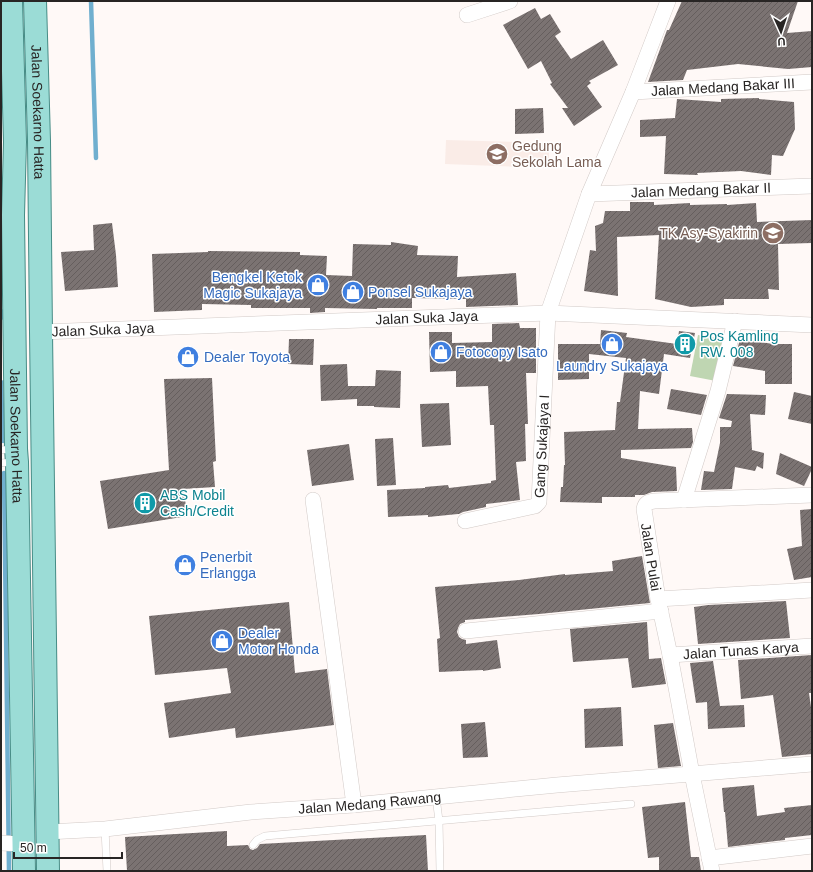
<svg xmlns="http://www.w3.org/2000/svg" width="813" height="872" viewBox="0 0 813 872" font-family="Arial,sans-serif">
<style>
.built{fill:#faece7}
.grass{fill:#bfd6b2}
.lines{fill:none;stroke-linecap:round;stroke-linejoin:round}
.stream{stroke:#70afcf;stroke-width:4.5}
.building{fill:url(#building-hatch)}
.service-casing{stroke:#d2cac7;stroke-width:8}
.minor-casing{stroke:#d2cac7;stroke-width:16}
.primary-casing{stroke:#478c86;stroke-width:24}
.service{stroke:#fff;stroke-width:7}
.minor{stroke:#fff;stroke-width:15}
.primary{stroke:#9bdcd6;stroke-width:22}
.labels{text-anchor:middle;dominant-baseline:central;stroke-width:3;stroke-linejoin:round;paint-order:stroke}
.street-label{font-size:14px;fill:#282524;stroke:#fff}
.education-label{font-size:14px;fill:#785e54;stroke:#fff;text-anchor:start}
.shop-label{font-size:14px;fill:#366cbe;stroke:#fff;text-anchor:start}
.culture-label{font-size:14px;fill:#0d838f;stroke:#fff;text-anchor:start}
</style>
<defs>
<pattern id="building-hatch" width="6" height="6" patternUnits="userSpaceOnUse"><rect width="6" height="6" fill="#7b7372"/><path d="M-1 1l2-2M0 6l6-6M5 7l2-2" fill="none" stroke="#655e5d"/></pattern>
</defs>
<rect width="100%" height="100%" fill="#fff9f7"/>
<polygon class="built" points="446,140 549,143 549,168 445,164"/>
<polygon class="grass" points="698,335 724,339 716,381 690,376"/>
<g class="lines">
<g class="stream">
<polyline points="91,1 96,158"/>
<polyline points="1,318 1,311"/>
<polyline points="1,382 3,441"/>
<polyline points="4,473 9,871"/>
</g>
</g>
<g class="building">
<polygon points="682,1 798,1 787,33 812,31 812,67 788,69 738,64 687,70 683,80 648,82 667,30 669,30"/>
<polygon points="535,8 541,19 550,14 561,32 555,36 571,59 603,40 618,65 589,81 591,83 587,86 602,107 574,126 562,108 568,108 550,84 552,83 541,61 528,69 503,25"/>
<polygon points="759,98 759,99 794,102 795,129 783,156 772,155 771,175 741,171 697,173 698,175 664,174 666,136 640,137 640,120 675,118 677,99 721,102 721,99"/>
<polygon points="543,108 544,133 515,134 515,109"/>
<polygon points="630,202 654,202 654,205 690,203 690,205 727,204 727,205 756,203 757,222 812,220 812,243 778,244 779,290 768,289 769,299 724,299 724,305 691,307 655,299 659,235 617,237 618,296 584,291 590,250 596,251 595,226 603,223 605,211 630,211"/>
<polygon points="112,223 116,255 118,287 65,291 61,252 94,250 93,225"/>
<polygon points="391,242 418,246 417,255 458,256 457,277 516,273 518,305 466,307 466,299 412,298 412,308 377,308 377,309 325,308 325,312 310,313 310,308 251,308 251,305 202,304 202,310 154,312 152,254 208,252 208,251 300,252 300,255 327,256 326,275 352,276 353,244 391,245"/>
<polygon points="519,323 520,328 536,328 536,373 526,373 528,424 525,424 526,461 516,462 520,500 486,504 486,507 463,512 459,514 458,514 428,517 428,515 388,517 387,490 425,488 425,487 448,485 449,488 491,483 491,481 496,480 494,425 490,425 488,386 456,387 456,371 430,372 429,332 452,332 452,343 492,342 492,324"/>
<polygon points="601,330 627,333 626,337 677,344 679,331 695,333 690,358 664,354 659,394 640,391 638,429 692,428 693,442 691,448 621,450 621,458 676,467 677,491 652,492 644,495 635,495 635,497 602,497 602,503 560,502 561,487 563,487 564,465 565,465 564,432 615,430 617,402 620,402 626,358 589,354 589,379 558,380 558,344 600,344"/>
<polygon points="289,339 314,339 313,365 288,364"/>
<polygon points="740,339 773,344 792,344 792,384 765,384 765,371 733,366"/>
<polygon points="347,364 348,386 375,386 376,370 401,371 400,408 374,407 374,406 357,406 357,399 321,401 320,365"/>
<polygon points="212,378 216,461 213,462 215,487 183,489 188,516 108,529 100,481 169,470 164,379"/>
<polygon points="671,389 707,395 701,415 667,409"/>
<polygon points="794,392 812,396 812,424 788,419"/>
<polygon points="727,394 766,395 765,415 750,414 752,450 764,453 763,469 757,466 755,471 735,467 732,489 701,490 704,471 714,472 720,443 720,427 731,427 732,421 719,418"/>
<polygon points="449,403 451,445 422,447 420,404"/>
<polygon points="393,438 396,485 377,486 375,439"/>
<polygon points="349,444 354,480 312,486 307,450"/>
<polygon points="780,453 812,467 812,469 804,486 776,474"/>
<polygon points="812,509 812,577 794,580 787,549 802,546 800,510"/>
<polygon points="642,556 650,603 569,611 539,614 465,620 465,622 460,624 458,628 457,632 459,637 462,639 466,640 466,644 497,640 501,668 483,671 483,670 439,672 437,639 440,638 435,587 519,580 565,574 565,575 613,571 612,561"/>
<polygon points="786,601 790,638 698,644 694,607 708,605"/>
<polygon points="289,602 295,673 327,669 334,725 236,738 235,728 169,738 164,703 231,693 227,668 155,675 149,616"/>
<polygon points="647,622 649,659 661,658 666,684 632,688 628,658 573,662 570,629"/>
<polygon points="812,655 812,693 809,693 812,714 812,754 782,757 773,695 741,699 738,660"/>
<polygon points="713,661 720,706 744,705 745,727 708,729 707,702 696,703 690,663"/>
<polygon points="621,707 623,746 585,748 584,709"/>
<polygon points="485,722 488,757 463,758 461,724"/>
<polygon points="673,723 681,766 658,768 654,725"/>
<polygon points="754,785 757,816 785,812 784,808 812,805 812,835 785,838 785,840 776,841 728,847 725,812 724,812 722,788"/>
<polygon points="685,802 691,857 699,857 701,871 659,871 659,857 648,858 642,807"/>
<polygon points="227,831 227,846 248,845 250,849 253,850 257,848 260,844 426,835 428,871 127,871 125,837"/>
</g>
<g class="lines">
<g class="service-casing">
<g id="service">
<polyline points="1,450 14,449"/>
<polyline points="1,463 15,462"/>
<polyline points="436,797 439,821 440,871"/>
<polyline points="105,829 107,871"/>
<polyline points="253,845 257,840 265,836 631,804"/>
</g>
</g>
<g class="minor-casing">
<g id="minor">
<polyline points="467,15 510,1"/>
<path id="s1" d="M633,92L812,82"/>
<path id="s2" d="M589,194L812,186"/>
<path id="s3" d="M41,332L548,313L812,325"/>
<polyline points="313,500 354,805"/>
<polyline points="684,500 718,391 735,321"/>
<path id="s4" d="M465,521L535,506L539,502L548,313L589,194L633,92L668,1"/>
<polyline points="658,599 812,590"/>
<polyline points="466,631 661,611"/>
<path id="s5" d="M670,655L812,646"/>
<path id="s6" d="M47,832L105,829L251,812L354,805L557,785L812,764"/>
<polyline points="1,843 24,844"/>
<polyline points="709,858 812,846"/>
<path d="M712,871L692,774L670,655L658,599L644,509C645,503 648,502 654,501L812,495"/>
</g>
</g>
<g class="primary-casing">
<g id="primary">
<path id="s7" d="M11,1L15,142L13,215L15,372L16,449L17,462L24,871"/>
<path id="s8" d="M35,1L39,141L41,332L48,871"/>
</g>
</g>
<use href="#service" class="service"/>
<use href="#minor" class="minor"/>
<use href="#primary" class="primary"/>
</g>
<defs>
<g id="school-disc" transform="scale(1.15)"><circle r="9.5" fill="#8d6e63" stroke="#fff"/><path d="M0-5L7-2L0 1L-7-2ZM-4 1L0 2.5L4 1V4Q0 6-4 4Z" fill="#fff"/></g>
<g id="shop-disc" transform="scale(1.15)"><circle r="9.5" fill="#3f7fe0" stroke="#fff"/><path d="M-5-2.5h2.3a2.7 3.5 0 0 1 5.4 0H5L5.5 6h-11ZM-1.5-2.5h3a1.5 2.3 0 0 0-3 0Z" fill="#fff"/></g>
<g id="building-disc" transform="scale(1.15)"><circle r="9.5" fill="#0f9aa8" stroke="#fff"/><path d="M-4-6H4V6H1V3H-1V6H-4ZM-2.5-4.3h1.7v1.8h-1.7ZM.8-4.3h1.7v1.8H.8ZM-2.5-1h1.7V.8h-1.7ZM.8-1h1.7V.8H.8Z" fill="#fff"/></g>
</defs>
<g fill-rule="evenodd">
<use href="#school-disc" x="497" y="154"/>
<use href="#school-disc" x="773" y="233"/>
<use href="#shop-disc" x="318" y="285"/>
<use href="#shop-disc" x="353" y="292"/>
<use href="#shop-disc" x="612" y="344"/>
<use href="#building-disc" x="685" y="344"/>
<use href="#shop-disc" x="441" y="352"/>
<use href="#shop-disc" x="188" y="357"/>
<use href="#building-disc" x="145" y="503"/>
<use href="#shop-disc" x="185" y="565"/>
<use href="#shop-disc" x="222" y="641"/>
</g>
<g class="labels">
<g class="street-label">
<text stroke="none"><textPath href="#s1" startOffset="90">Jalan Medang Bakar III</textPath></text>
<text stroke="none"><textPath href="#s8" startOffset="111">Jalan Soekarno Hatta</textPath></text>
<text stroke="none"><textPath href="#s2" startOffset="112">Jalan Medang Bakar II</textPath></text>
<text stroke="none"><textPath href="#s3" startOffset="386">Jalan Suka Jaya</textPath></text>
<text stroke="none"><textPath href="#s3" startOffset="62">Jalan Suka Jaya</textPath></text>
<text stroke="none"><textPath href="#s7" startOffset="435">Jalan Soekarno Hatta</textPath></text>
<text stroke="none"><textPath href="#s4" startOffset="133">Gang Sukajaya I</textPath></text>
<text transform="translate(651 557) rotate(81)">Jalan Pulai</text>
<text stroke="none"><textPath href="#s5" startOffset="71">Jalan Tunas Karya</textPath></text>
<text stroke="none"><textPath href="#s6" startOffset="324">Jalan Medang Rawang</textPath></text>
</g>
<g class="education-label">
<text x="512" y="146">Gedung<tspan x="512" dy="16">Sekolah Lama</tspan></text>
<text x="758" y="233" text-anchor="end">TK Asy-Syakirin</text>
</g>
<g class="shop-label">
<text x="302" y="277" text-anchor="end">Bengkel Ketok<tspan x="302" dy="16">Magic Sukajaya</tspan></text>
<text x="368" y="292">Ponsel Sukajaya</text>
<text x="456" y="352">Fotocopy Isato</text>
<text x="204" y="357">Dealer Toyota</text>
<text x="612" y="366" text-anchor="middle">Laundry Sukajaya</text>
<text x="200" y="557">Penerbit<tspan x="200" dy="16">Erlangga</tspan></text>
<text x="238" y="633">Dealer<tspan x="238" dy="16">Motor Honda</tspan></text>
</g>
<g class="culture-label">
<text x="700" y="336">Pos Kamling<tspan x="700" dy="16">RW. 008</tspan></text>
<text x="160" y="495">ABS Mobil<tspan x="160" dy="16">Cash/Credit</tspan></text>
</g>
</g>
<rect width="813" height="872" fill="none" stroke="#282524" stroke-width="4"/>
<g transform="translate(781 32) rotate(177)" stroke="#ffffff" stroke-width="3" paint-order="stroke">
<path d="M0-3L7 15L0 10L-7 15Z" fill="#282524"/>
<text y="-6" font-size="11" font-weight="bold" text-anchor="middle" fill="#282524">U</text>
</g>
<path d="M14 852v6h108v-6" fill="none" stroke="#282524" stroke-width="2"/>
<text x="20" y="852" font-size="12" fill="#282524" stroke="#ffffff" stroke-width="3" paint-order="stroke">50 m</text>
</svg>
